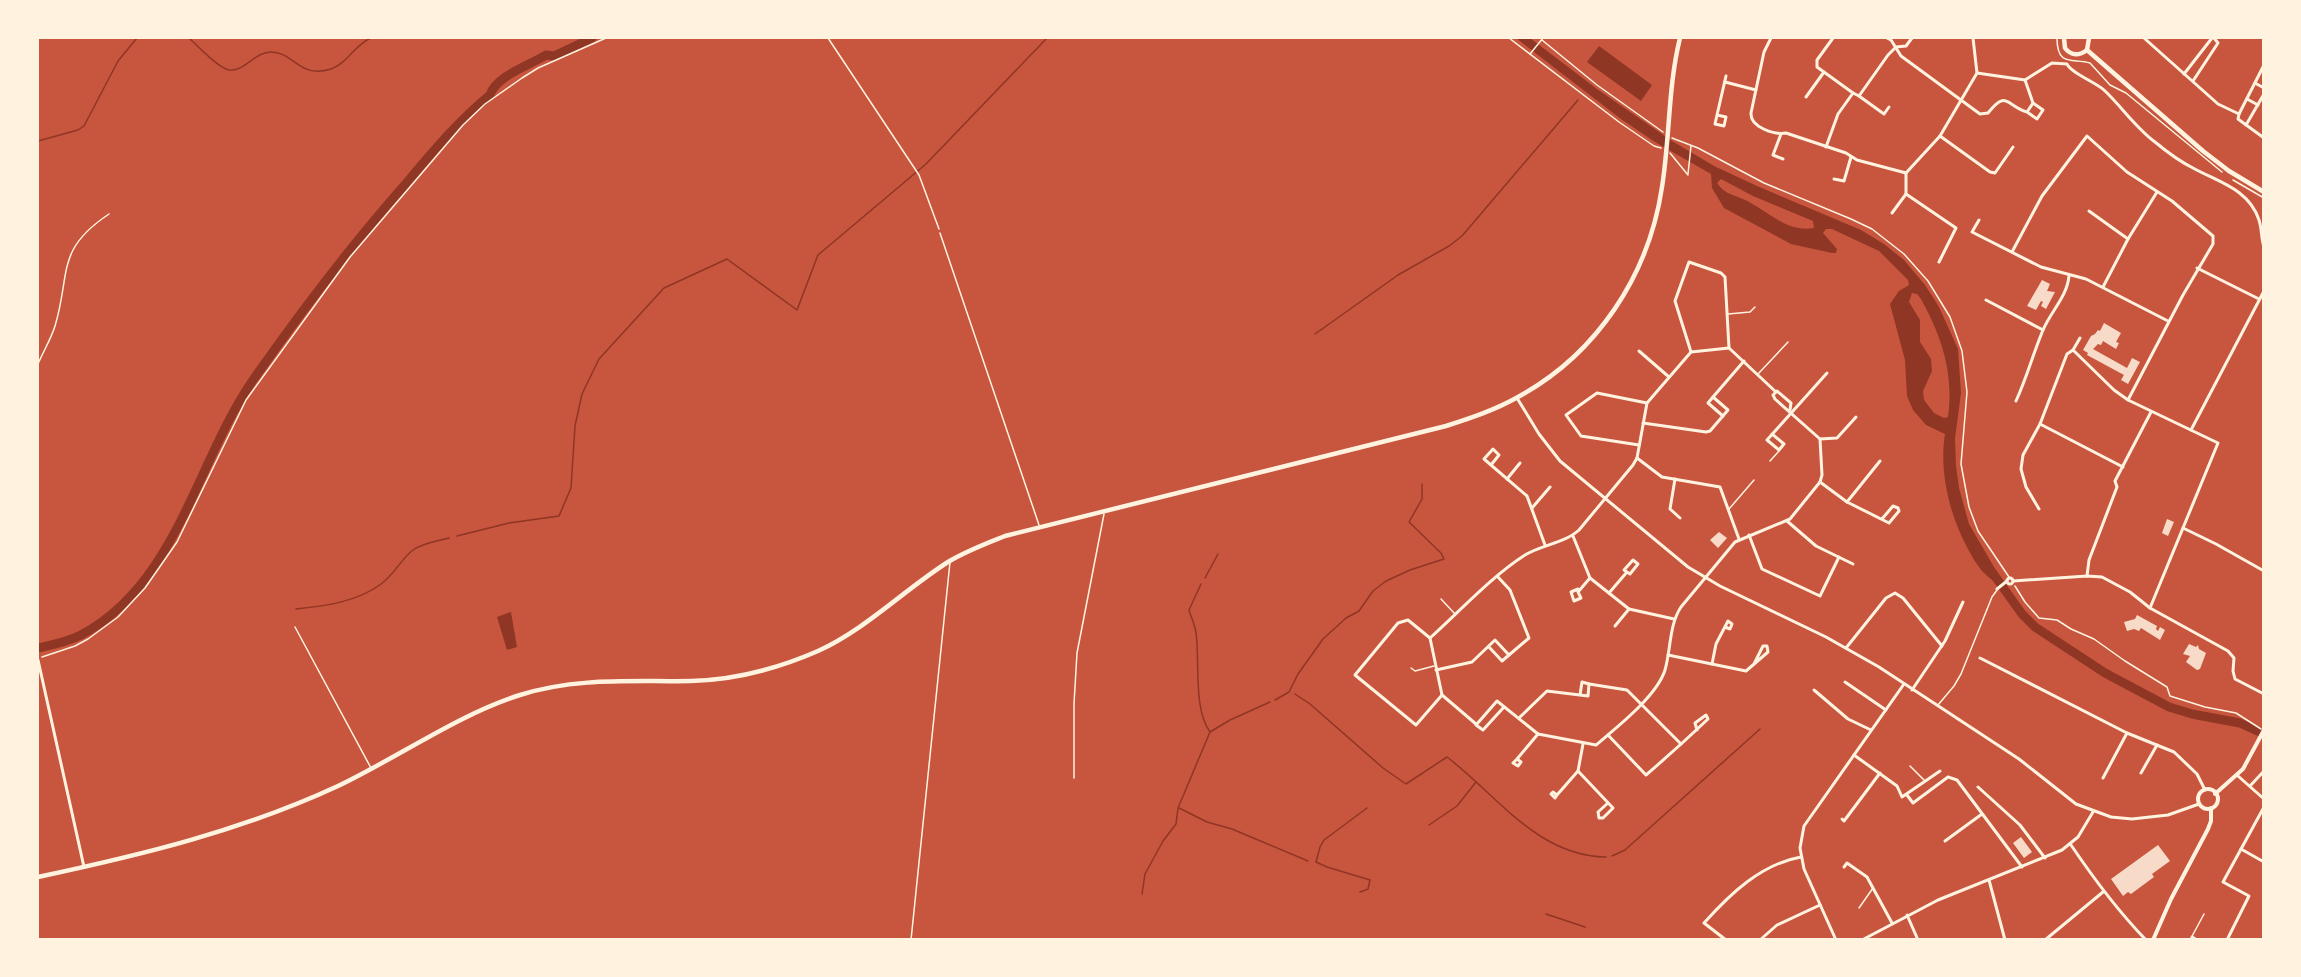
<svg xmlns="http://www.w3.org/2000/svg" width="2301" height="977" viewBox="0 0 2301 977" font-family="Ubuntu,sans-serif">
<style>
.water{fill:#8f3625;fill-rule:evenodd}
.lines{fill:none;stroke-linecap:round;stroke-linejoin:round}
.stream{stroke:#8f3625;stroke-width:1.5}
.river{stroke:#8f3625;stroke-width:9}
.building{fill:#f7dbc8}
.path{stroke:#fff3e0;stroke-width:1.5}
.service{stroke:#fff3e0;stroke-width:1.5}
.minor{stroke:#fff3e0;stroke-width:3}
.tertiary{stroke:#fff3e0;stroke-width:4}
.secondary{stroke:#fff3e0;stroke-width:4.5}
.primary{stroke:#fff3e0;stroke-width:4.5}
</style>
<rect width="100%" height="100%" fill="#c8553d"/>
<g class="water">
<path d="M1516,38H1530L1597,89L1672,141L1714,166L1757,186L1861,230L1884,244L1904,260L1925,285L1939,307L1958,349L1961,393L1955,438L1956,466L1959,488L1969,524L2001,579L1995,583C1992,579 1988,577 1985,574C1978,567 1971,555 1967,547C1949,514 1939,470 1945,434L1926,425L1913,410L1907,396L1905,360L1890,304L1899,291L1909,285L1908,280L1879,251L1832,229H1826L1823,233L1837,249L1836,253H1832L1791,244L1724,208L1712,188L1711,174L1655,142L1621,119ZM1721,179L1753,196L1813,221L1814,228C1788,233 1770,213 1749,202C1737,195 1726,196 1717,183ZM1912,293L1917,294L1921,299C1942,337 1954,374 1948,417L1944,418L1934,413L1924,400L1923,391L1932,371L1931,359L1920,342V320L1909,302Z"/>
<polygon points="1599,46 1652,85 1641,101 1587,62"/>
<polygon points="511,612 517,647 507,650 497,617"/>
</g>
<g class="lines">
<g class="stream">
<path d="M189,38C198,46 218,68 229,70C245,72 254,52 271,52C294,52 299,79 331,69C348,63 354,45 371,38"/>
<polyline points="38,141 78,130 84,126 118,61 137,38"/>
<polyline points="1315,334 1398,275 1449,246 1462,236 1578,100"/>
<polyline points="457,536 509,523 559,516 571,488 575,426 582,394 599,359 664,288 727,259 797,310 818,255 926,164 1047,38"/>
<polyline points="1205,578 1218,554"/>
<path d="M296,609C325,606 357,602 381,584C394,575 401,559 413,550C423,543 438,541 449,538"/>
<path d="M1295,694L1310,704L1383,768L1406,784L1447,757C1497,795 1537,856 1606,857"/>
<polyline points="1275,700 1289,692 1298,674 1323,639 1346,618 1359,611 1373,591 1386,581 1410,570 1444,559 1441,553 1409,522 1422,499 1422,484"/>
<polyline points="1210,732 1230,720 1270,702"/>
<polyline points="1179,808 1207,822 1232,829 1308,861"/>
<polyline points="1429,825 1457,806 1476,782"/>
<polyline points="1612,856 1625,850 1760,729"/>
<polyline points="1360,892 1368,889 1370,880 1327,867 1316,862 1320,847 1324,840 1367,808"/>
<path d="M1142,894L1145,874L1163,841L1176,824L1178,808L1210,732C1193,709 1200,661 1196,633C1195,625 1191,617 1189,610L1201,584"/>
<polyline points="1546,914 1585,927"/>
</g>
<g class="river">
<polyline points="1992,572 2022,614 2035,627 2105,673 2169,707 2192,714 2240,723 2264,734"/>
<path d="M38,648C52,645 67,642 81,635C177,584 196,462 253,380C300,313 349,248 403,187C431,154 457,122 490,95C496,76 528,66 546,55L554,56L592,38"/>
</g>
</g>
<g class="building">
<polygon points="2042,280 2050,284 2047,291 2055,292 2046,309 2041,306 2043,302 2041,301 2036,310 2027,306"/>
<polygon points="2104,323 2121,333 2116,342 2119,343 2116,349 2103,341 2101,345 2098,344 2093,349 2127,368 2132,358 2140,362 2128,384 2121,380 2124,375 2087,355 2088,353 2083,350 2091,336 2095,334 2098,330 2100,331"/>
<polygon points="2167,519 2174,522 2168,536 2162,533"/>
<polygon points="1719,532 1727,538 1718,548 1710,540"/>
<polygon points="2137,615 2157,626 2156,629 2158,631 2160,627 2165,630 2160,640 2141,628 2139,631 2134,629 2127,631 2124,622 2135,619"/>
<polygon points="2189,644 2196,647 2198,645 2199,649 2206,653 2200,669 2197,670 2186,662 2190,656 2183,654"/>
<polygon points="2021,837 2032,852 2024,858 2013,843"/>
<polygon points="2158,845 2170,861 2152,874 2154,877 2131,894 2128,892 2123,896 2111,879"/>
</g>
<g class="lines">
<g class="path">
<polyline points="828,38 919,175 939,229"/>
<polyline points="1509,38 1619,122 1654,146 1661,148"/>
<path d="M2057,38C2057,67 2072,58 2090,63L2110,85L2126,93L2222,172"/>
<polyline points="1542,40 1597,85 1663,132"/>
<polyline points="1530,54 1543,38"/>
<polyline points="1672,138 1698,148 1764,183 1851,219 1872,229 1904,254 1928,281 1950,317 1962,351 1967,392 1961,464 1969,507 1978,531 2009,577"/>
<polyline points="1670,153 1688,175"/>
<polyline points="1688,174 1691,146"/>
<polyline points="2233,180 2264,198"/>
<polyline points="2015,586 2025,602 2039,618 2057,620 2071,629 2094,639 2125,661 2167,687 2170,696 2205,707 2236,713 2261,729"/>
<polyline points="42,657 75,646 88,639 118,617 145,588 177,542 246,400 350,257 463,125 485,104 522,78 538,68 606,38"/>
</g>
<g class="service">
<polyline points="940,233 1039,525"/>
<polyline points="1728,314 1750,312 1755,307"/>
<path d="M38,364C43,352 51,339 55,326C71,273 55,250 109,214"/>
<polyline points="1758,374 1788,342"/>
<polyline points="1770,461 1779,451"/>
<polyline points="1729,509 1754,480"/>
<polyline points="1441,599 1455,614"/>
<polyline points="295,627 371,768"/>
<polyline points="1411,668 1415,671 1434,666"/>
<polyline points="1938,705 1954,686 1961,674 1992,597 1997,590"/>
<polyline points="1910,766 1925,781"/>
<polyline points="1074,778 1074,704 1077,653 1104,514"/>
<polyline points="1859,908 1873,888"/>
<polyline points="911,940 950,562"/>
<polyline points="2190,940 2204,914"/>
</g>
<g class="minor">
<path d="M1771,38L1764,52L1751,113C1750,127 1774,135 1786,133L1846,153L1857,160L1906,173L1940,136L1977,73L1973,38"/>
<polyline points="1833,38 1817,60 1817,67 1853,93"/>
<path d="M1887,38L1891,40L1901,56L1980,114L1988,113C2007,89 2006,106 2027,112L2033,103L2043,110L2037,119L2027,112"/>
<polyline points="2144,38 2218,104 2239,114 2238,119 2264,138"/>
<path d="M1977,73L2025,80L2052,63L2067,64C2071,73 2095,82 2104,90C2122,107 2135,127 2155,142C2167,152 2179,161 2193,168C2218,182 2249,189 2259,220C2262,229 2261,238 2264,247"/>
<polyline points="2184,74 2212,38"/>
<polyline points="2025,80 2033,103"/>
<polyline points="2193,81 2218,43 2214,38"/>
<polyline points="1725,82 1756,90"/>
<polyline points="2255,83 2264,88"/>
<polyline points="1859,96 1884,114 1889,107"/>
<polyline points="1806,97 1824,72"/>
<polyline points="2247,99 2258,105"/>
<polyline points="2239,114 2264,65"/>
<polyline points="1717,115 1715,124 1724,126 1726,117 1717,115 1726,76"/>
<polyline points="2246,125 2264,94"/>
<polyline points="1781,134 1773,155 1783,159"/>
<polyline points="1940,136 1990,172 1995,173 2013,147"/>
<polyline points="1826,147 1838,114 1853,93 1859,96 1888,55 1896,47 1906,46 1912,38"/>
<polyline points="1906,173 1906,194 1956,228 1939,262"/>
<polyline points="1834,179 1844,181 1851,157"/>
<polyline points="2089,211 2128,239"/>
<polyline points="1892,213 1906,194"/>
<polyline points="1979,220 1972,232 2041,267 2086,279 2168,321"/>
<polyline points="2012,252 2042,196 2087,136 2127,172 2172,201 2213,236 2213,244 2183,295 2128,400"/>
<polyline points="2197,268 2259,299"/>
<polyline points="2103,287 2128,239 2157,192"/>
<polyline points="1986,300 2043,330"/>
<polyline points="2073,350 2114,390 2128,400 2218,443 2150,608"/>
<polyline points="1639,351 1669,377"/>
<polyline points="1691,352 1675,301 1689,262 1721,273 1725,277 1729,348"/>
<polyline points="1713,397 1708,403 1723,416"/>
<polyline points="1517,398 1539,434 1560,461 1688,567 1720,586 1826,637 1879,667 2019,759 2076,804 2111,817 2132,819 2168,815 2199,804"/>
<path d="M2016,401C2027,377 2033,354 2043,330C2051,311 2067,297 2069,276"/>
<polyline points="1643,423 1706,432 1710,431 1728,410 1713,397 1744,361"/>
<polyline points="2040,424 2123,467"/>
<polyline points="2191,430 2264,291"/>
<polyline points="1772,434 1784,444 1779,450 1767,440 1827,373"/>
<polyline points="1820,439 1837,438 1856,417"/>
<polyline points="1639,445 1581,436 1566,415 1597,393 1647,403"/>
<polyline points="1637,458 1662,477 1720,487 1739,539"/>
<polyline points="1491,465 1499,455 1493,449 1484,459 1527,496 1545,545"/>
<polyline points="2264,465 2264,470"/>
<polyline points="1507,479 1520,463"/>
<polyline points="1675,479 1670,509 1680,518"/>
<polyline points="1820,482 1847,502 1889,523 1899,511 1898,508 1893,506 1882,519"/>
<polyline points="1847,502 1880,461"/>
<polyline points="1532,508 1550,487"/>
<polyline points="2039,509 2026,487 2021,469 2023,455 2040,424 2067,354 2073,350 2080,338"/>
<polyline points="1787,521 1816,546 1853,564"/>
<polyline points="2183,528 2216,544 2264,571"/>
<polyline points="1749,535 1762,569 1820,596 1839,557"/>
<polyline points="1573,536 1590,578 1629,609 1674,619"/>
<polyline points="2087,576 2089,560 2117,487 2115,481 2151,412"/>
<circle cx="2010" cy="581" r="3"/>
<polyline points="2013,581 2087,576 2102,577 2130,592 2150,608 2228,651 2234,658 2233,671 2235,679 2264,694"/>
<polyline points="1997,589 2007,581"/>
<polyline points="1578,592 1581,598 1574,601 1571,592 1578,589 1578,592 1590,578"/>
<polyline points="1609,593 1627,572 1630,574 1638,564 1633,560 1624,570 1627,572"/>
<polyline points="1615,626 1629,609"/>
<polyline points="1430,638 1408,620 1398,623 1355,675 1416,725 1442,695"/>
<polyline points="1489,647 1502,661 1509,655"/>
<polyline points="1846,648 1886,598 1895,593 1903,598 1942,646"/>
<polyline points="1668,655 1746,671 1768,652 1767,646 1763,646 1754,664"/>
<polyline points="1980,658 2127,733 2174,752 2197,774 2205,790"/>
<polyline points="38,660 84,867"/>
<polyline points="1712,664 1716,644 1728,621 1732,624 1730,629 1725,627"/>
<polyline points="1436,670 1472,662 1495,640 1509,655 1529,638 1510,590 1498,577"/>
<polyline points="1845,682 1886,710"/>
<polyline points="1589,684 1627,690 1681,744"/>
<polyline points="1814,690 1848,719 1871,730"/>
<polyline points="1912,690 1945,641 1963,602"/>
<path d="M1504,707L1483,730L1476,725L1497,701L1538,734L1596,745C1617,727 1657,696 1665,670C1671,649 1669,625 1681,607L1735,542L1790,519L1820,482L1822,475L1820,439L1775,399L1773,395L1777,391L1791,403L1790,410"/>
<polyline points="1520,717 1547,691 1588,696 1589,684 1582,682 1580,695"/>
<path d="M1476,724L1442,695L1430,638C1459,612 1492,576 1525,555C1541,545 1565,543 1579,530L1633,465L1637,458L1647,403L1691,352L1729,348L1776,392"/>
<path d="M1608,735L1646,775C1667,757 1688,738 1708,719L1706,715L1695,723L1697,730"/>
<polyline points="1854,755 1897,786 1902,797 1940,771"/>
<polyline points="1517,759 1521,762 1518,766 1513,763 1517,759 1538,734"/>
<polyline points="1578,771 1613,808 1603,818 1599,818 1598,812 1608,803"/>
<polyline points="2141,773 2157,745"/>
<polyline points="2238,776 2264,799"/>
<polyline points="2103,778 2127,733"/>
<polyline points="2250,786 2264,771"/>
<polyline points="1978,787 2020,825 2045,858"/>
<polyline points="1557,795 1553,792 1551,794 1555,798 1557,795 1578,771 1583,744"/>
<polyline points="1907,795 1913,803 1948,777 1957,780 2022,867"/>
<polyline points="1842,819 1844,821 1880,773"/>
<polyline points="1945,841 1982,814"/>
<path d="M2071,845C2094,879 2117,910 2146,940"/>
<polyline points="2241,849 2264,862"/>
<polyline points="1844,867 1847,863 1867,877 1892,923"/>
<polyline points="1989,880 2005,940"/>
<polyline points="1907,915 1918,940"/>
<polyline points="2192,937 2197,940"/>
<path d="M1726,940L1704,923C1730,894 1761,864 1801,857"/>
<polyline points="1760,940 1777,925 1820,905"/>
<polyline points="1836,940 1804,869 1800,848 1804,826 1904,684"/>
<polyline points="1862,940 1938,900 2062,850 2078,837 2093,812"/>
<polyline points="2045,940 2103,892"/>
<polyline points="2227,940 2249,896 2223,882 2264,807"/>
</g>
<g class="tertiary">
<circle cx="2208" cy="799" r="10"/>
<polyline points="2215,794 2243,769 2264,730"/>
<polyline points="2153,940 2171,899 2208,829 2211,821 2211,808"/>
</g>
<path class="secondary" d="M38,877C141,855 241,831 338,786C397,758 459,714 520,695C577,677 633,682 691,681C735,680 779,668 818,651C866,629 904,590 948,562C966,551 985,544 1005,536L1446,426C1471,418 1495,410 1518,397C1597,354 1649,275 1662,187C1670,137 1668,86 1680,38"/>
<g class="primary">
<path d="M2064,38L2065,48C2071,56 2079,56 2087,50L2089,38"/>
<polyline points="2087,50 2203,151 2229,171 2264,192"/>
</g>
</g>
<rect width="2301" height="977" fill="none" stroke="#fff3e0" stroke-width="78"/>
</svg>
